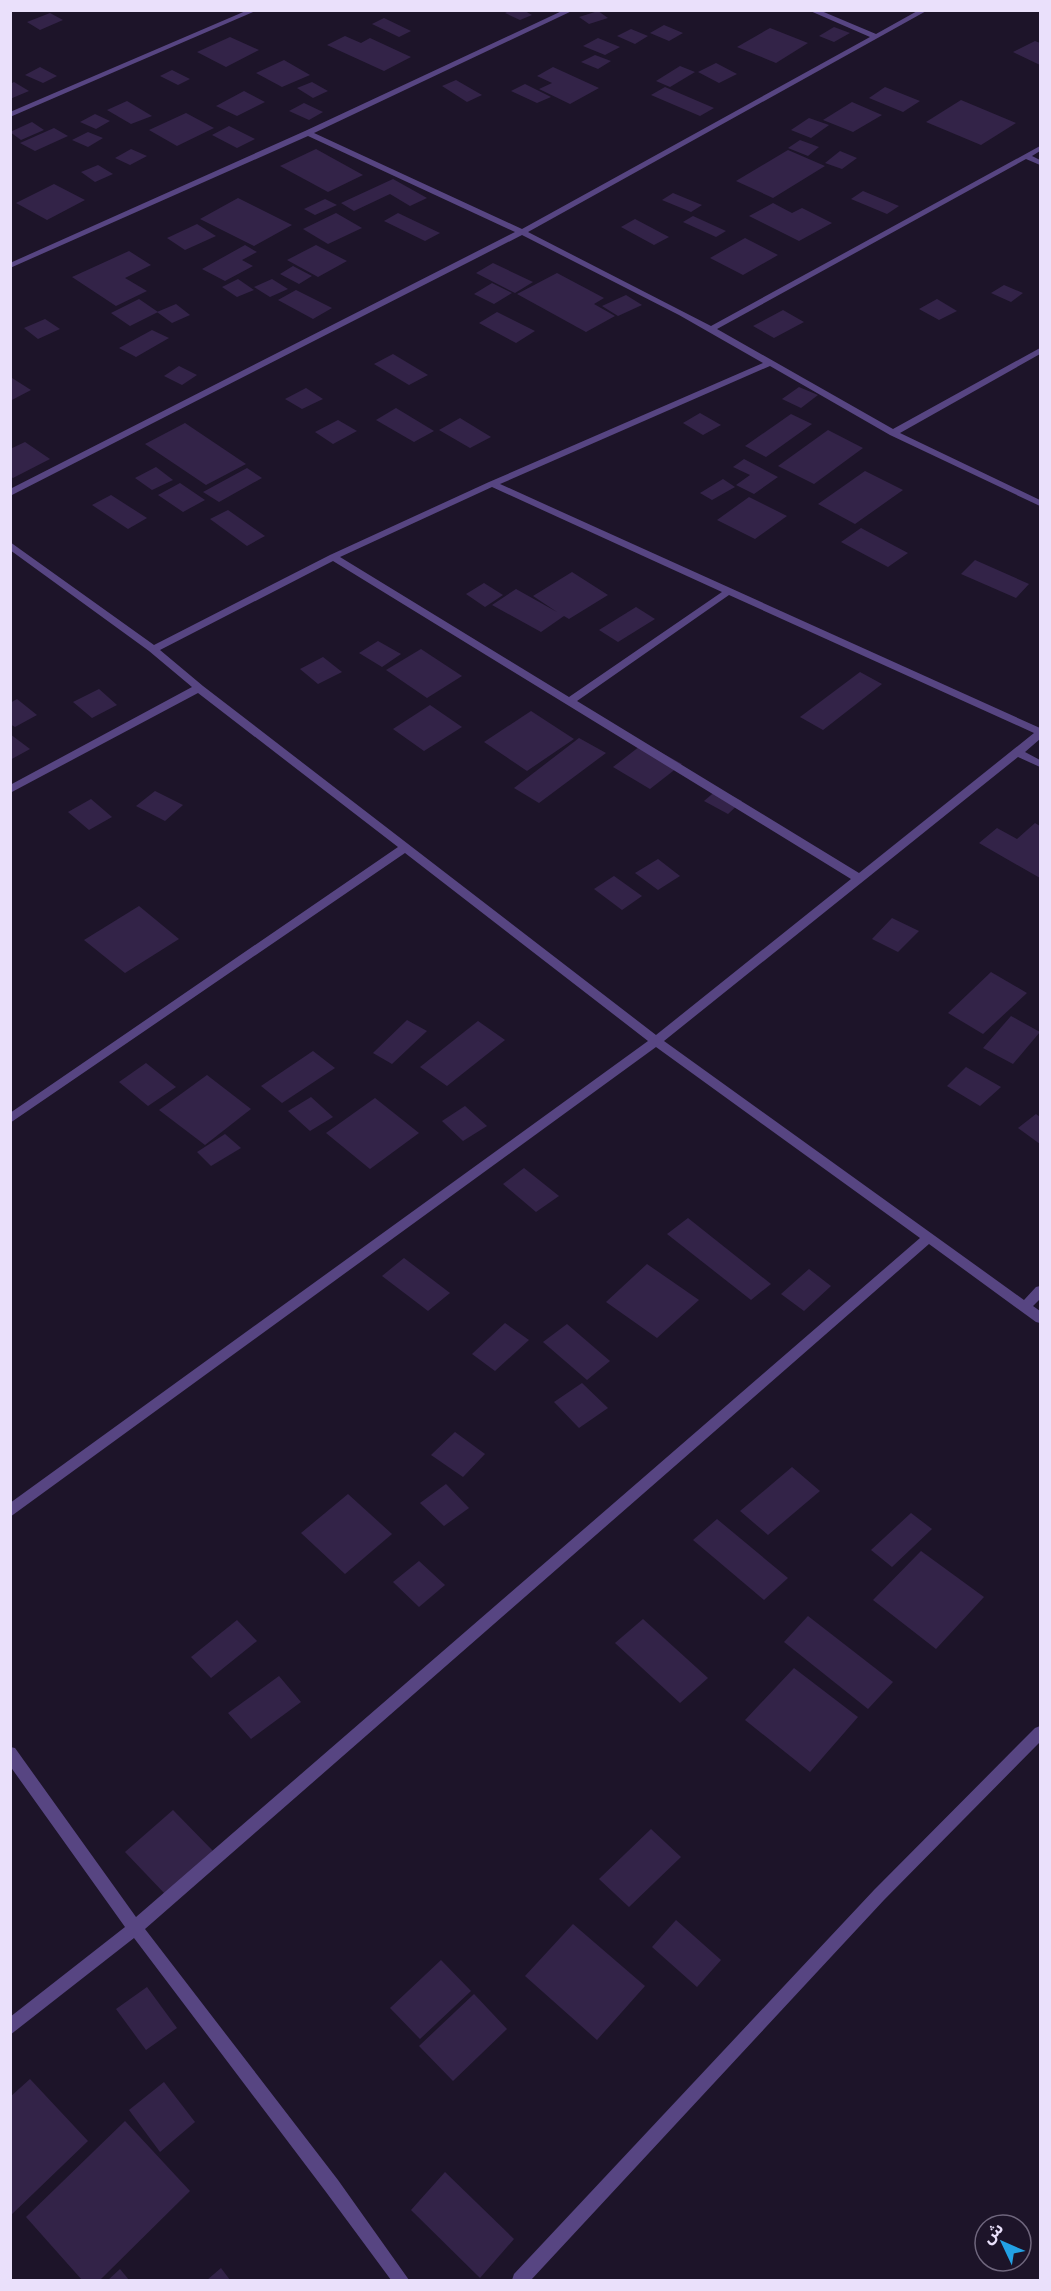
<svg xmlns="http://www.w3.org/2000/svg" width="1051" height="2291" viewBox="0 0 1051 2291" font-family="Figtree,'Noto Sans Arabic',sans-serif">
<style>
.building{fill:#332348}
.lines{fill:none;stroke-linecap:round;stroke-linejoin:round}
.minor{fill:#574582;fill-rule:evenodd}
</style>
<rect width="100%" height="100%" fill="#1d1429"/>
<g class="building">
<polygon points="511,10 523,10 532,15 520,20 505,13"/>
<polygon points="598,11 608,18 589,24 579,17"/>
<polygon points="50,13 63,20 40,30 27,22"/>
<polygon points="384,18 411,31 399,37 372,24"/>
<polygon points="664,25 683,33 669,41 650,33"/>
<polygon points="834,27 850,33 834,42 819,36"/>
<polygon points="770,28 808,43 776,63 737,47"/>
<polygon points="631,29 648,36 635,44 617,36"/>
<polygon points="345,36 361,43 370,38 411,57 384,71 327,45"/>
<polygon points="230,37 259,50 226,67 197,52"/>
<polygon points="598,38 620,47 605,55 583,46"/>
<polygon points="1035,41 1040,43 1040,65 1013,52"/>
<polygon points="595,55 611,61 598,69 581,62"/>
<polygon points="284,60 310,75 282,87 256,73"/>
<polygon points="716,63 737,74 719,83 698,72"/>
<polygon points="680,66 695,72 670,87 656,81"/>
<polygon points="40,67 57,76 43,83 25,75"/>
<polygon points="553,67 599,88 570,104 539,89 552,83 537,76"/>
<polygon points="172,70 190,79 178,85 160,76"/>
<polygon points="456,80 482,95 467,102 442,86"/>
<polygon points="14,82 29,91 10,99 10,84"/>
<polygon points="312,82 328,91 313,98 297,88"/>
<polygon points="525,84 551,97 537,103 511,91"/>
<polygon points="665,87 714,108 700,116 651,95"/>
<polygon points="885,87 920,101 903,112 869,98"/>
<polygon points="244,91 265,102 237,116 216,106"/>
<polygon points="961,100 1016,123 981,145 926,122"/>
<polygon points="127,101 152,116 131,124 107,110"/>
<polygon points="852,102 882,115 853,132 823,120"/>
<polygon points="304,103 323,112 309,120 289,111"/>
<polygon points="186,113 214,128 177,146 149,130"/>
<polygon points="95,114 110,121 96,129 80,122"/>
<polygon points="809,118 829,125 811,138 791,130"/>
<polygon points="32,122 44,130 21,140 10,132"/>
<polygon points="229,126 255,139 237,148 212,135"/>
<polygon points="54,128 68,136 35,151 20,143"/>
<polygon points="88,132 103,138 88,147 72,140"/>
<polygon points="800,140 819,147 808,156 788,148"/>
<polygon points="131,149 147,156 130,165 115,158"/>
<polygon points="316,149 363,175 328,192 280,166"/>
<polygon points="788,150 825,166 773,198 736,181"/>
<polygon points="840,151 857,158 842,169 825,163"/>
<polygon points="98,165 113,174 95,182 81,172"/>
<polygon points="393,179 427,198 410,206 390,194 354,211 341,203"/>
<polygon points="54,184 85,200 47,220 16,203"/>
<polygon points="863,191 899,206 887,214 851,199"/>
<polygon points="673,193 702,205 691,212 662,200"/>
<polygon points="238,198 292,225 254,246 200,219"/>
<polygon points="325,199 337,205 315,215 304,209"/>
<polygon points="773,203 792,213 802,208 832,223 799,241 749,216"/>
<polygon points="336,213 362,228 328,244 303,229"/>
<polygon points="398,213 440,233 425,241 384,221"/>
<polygon points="693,216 726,231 716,237 683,222"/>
<polygon points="635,219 669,237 654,245 621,227"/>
<polygon points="197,224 216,236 185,250 167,238"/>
<polygon points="745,238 778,255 743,275 710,258"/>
<polygon points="245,245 257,252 242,260 253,266 225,281 202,269"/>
<polygon points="316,245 347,261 318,277 287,260"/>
<polygon points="129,251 151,265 125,278 147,291 116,306 72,277"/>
<polygon points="493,263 533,282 515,293 476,273"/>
<polygon points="293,266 312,276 299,284 280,274"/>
<polygon points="557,273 604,298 594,304 615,316 586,332 517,294"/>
<polygon points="238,279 254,290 237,297 222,287"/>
<polygon points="272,279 288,289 270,297 254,287"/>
<polygon points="492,283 512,293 494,304 474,294"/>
<polygon points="1004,285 1023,293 1011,302 991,293"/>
<polygon points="296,290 332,308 313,319 278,300"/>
<polygon points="626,295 642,305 618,316 602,306"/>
<polygon points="139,299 158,312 130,326 111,313"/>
<polygon points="937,299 957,311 939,320 919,309"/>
<polygon points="176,304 190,315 172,323 157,312"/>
<polygon points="783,310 804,322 774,338 753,326"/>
<polygon points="497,312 535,331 516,343 479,323"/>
<polygon points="45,319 60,329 38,339 24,328"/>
<polygon points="152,330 169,338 136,357 119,348"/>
<polygon points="393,354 428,375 409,385 374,364"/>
<polygon points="179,366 197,375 182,385 164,376"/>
<polygon points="12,378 31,390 10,401 10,379"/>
<polygon points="799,387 818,395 801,408 782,399"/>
<polygon points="306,388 323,399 302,409 285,399"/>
<polygon points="396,408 434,431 414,442 376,420"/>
<polygon points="700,413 721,425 703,435 683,423"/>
<polygon points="791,414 812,424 766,457 745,446"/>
<polygon points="460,418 491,437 470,448 439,430"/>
<polygon points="338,420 357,431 333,444 315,432"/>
<polygon points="185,423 246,464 206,485 145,444"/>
<polygon points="828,430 863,448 814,484 778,466"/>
<polygon points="25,442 50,459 13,478 10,476 10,449"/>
<polygon points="744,459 778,477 754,494 736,485 750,475 733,467"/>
<polygon points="156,467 173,480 152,490 135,478"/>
<polygon points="247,468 262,478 219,502 203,492"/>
<polygon points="865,471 903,490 855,524 818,504"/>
<polygon points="723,479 735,487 712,500 700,493"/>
<polygon points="180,483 205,500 183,512 158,495"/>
<polygon points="111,495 147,518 128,529 92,505"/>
<polygon points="749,497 787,516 755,539 717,520"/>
<polygon points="228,510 265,536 247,546 210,519"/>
<polygon points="861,528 908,553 888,567 841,542"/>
<polygon points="975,560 1029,584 1016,598 961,574"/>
<polygon points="572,572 608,595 569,619 564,616 541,632 492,605 516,589 557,612 533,596"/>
<polygon points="484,583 503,595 485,607 466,594"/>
<polygon points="636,607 655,619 618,642 599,630"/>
<polygon points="378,641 401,654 382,667 359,653"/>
<polygon points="421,649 462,676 427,698 386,670"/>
<polygon points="323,657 342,672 318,684 300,669"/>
<polygon points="860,672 882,684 823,730 800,717"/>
<polygon points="99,689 117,705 92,718 73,702"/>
<polygon points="17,699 37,715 15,727 10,724 10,703"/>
<polygon points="430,705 462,727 424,751 393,729"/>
<polygon points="531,711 574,739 527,771 484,742"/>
<polygon points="10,734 30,749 10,760"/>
<polygon points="579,738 606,753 539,803 514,788"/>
<polygon points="644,743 682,764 650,789 613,767"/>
<polygon points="718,789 742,801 728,814 704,801"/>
<polygon points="155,791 183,805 165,821 136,806"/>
<polygon points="91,799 112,817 89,830 68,812"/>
<polygon points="1035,823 1040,826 1040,878 979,843 997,828 1017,839"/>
<polygon points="658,859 680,876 658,890 635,873"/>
<polygon points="614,876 642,896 622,910 594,889"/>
<polygon points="139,906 179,939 125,973 84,940"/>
<polygon points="892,918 919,931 898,952 872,939"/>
<polygon points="991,972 1027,993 983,1034 948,1013"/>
<polygon points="1011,1016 1040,1032 1013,1064 983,1048"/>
<polygon points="407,1020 427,1031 392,1064 373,1053"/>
<polygon points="478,1021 505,1040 447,1086 420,1067"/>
<polygon points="313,1051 335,1068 282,1103 261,1086"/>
<polygon points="146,1063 176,1087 148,1106 119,1082"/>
<polygon points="966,1067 1001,1087 980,1106 947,1086"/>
<polygon points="207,1075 251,1109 205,1145 159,1110"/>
<polygon points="311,1097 333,1117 310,1131 288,1111"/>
<polygon points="375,1098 419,1133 370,1169 326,1133"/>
<polygon points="465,1106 487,1126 463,1141 442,1121"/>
<polygon points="1036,1114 1040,1117 1040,1144 1018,1128"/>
<polygon points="225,1134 241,1148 211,1166 197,1152"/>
<polygon points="524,1168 559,1196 536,1212 503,1184"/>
<polygon points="688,1218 771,1284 751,1300 667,1234"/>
<polygon points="404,1258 450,1293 428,1311 382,1276"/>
<polygon points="647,1264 699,1300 657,1338 606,1302"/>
<polygon points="809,1269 831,1286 804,1311 781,1294"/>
<polygon points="505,1323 529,1340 495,1371 472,1354"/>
<polygon points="567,1324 610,1361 587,1380 543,1342"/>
<polygon points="582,1383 608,1408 579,1428 554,1402"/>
<polygon points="455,1432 485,1454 463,1477 431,1455"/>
<polygon points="792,1467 820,1491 768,1535 740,1511"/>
<polygon points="446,1484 469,1508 444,1526 420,1503"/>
<polygon points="348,1494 392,1534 345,1574 301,1533"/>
<polygon points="911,1513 932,1529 892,1567 871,1550"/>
<polygon points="717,1519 788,1578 764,1600 693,1540"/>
<polygon points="921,1551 984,1597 936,1649 873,1600"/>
<polygon points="419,1561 445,1585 419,1607 393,1582"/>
<polygon points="808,1616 893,1682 868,1709 784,1642"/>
<polygon points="643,1619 708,1678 680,1703 615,1643"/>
<polygon points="237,1620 257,1641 211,1678 191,1657"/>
<polygon points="794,1668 858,1717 810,1772 745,1720"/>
<polygon points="279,1676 301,1702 251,1739 228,1713"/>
<polygon points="173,1810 214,1852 166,1895 125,1852"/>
<polygon points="651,1829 681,1857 629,1907 599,1879"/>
<polygon points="676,1920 721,1960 697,1987 652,1947"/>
<polygon points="573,1924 645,1986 597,2040 525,1976"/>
<polygon points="441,1960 471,1991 420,2039 390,2008"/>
<polygon points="147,1987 177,2028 146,2050 116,2009"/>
<polygon points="474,1994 507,2029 453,2081 419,2046"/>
<polygon points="30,2079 88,2141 10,2216 10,2097"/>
<polygon points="164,2082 195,2122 160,2152 129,2110"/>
<polygon points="125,2121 190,2191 100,2280 82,2280 26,2217"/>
<polygon points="445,2172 514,2239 480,2278 411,2210"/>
<polygon points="221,2268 230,2280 207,2280"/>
<polygon points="120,2269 129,2280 108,2280"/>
</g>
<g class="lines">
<g class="minor">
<polygon points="248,10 258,10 10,117 10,112"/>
<path d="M564,10H574L314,133L522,229L870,37L808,10H819L876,34L919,10H928L528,232L711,326L1040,146V151L1032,156L1040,160V165L1026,159L717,329L893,429L1040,348V354L900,433L1040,500V506L890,435L770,366L500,484L1040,728V739L1025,752L1040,760V767L1018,757L664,1041L1024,1300L1036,1287L1040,1286V1299L1033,1306L1040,1311V1323L1036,1322L929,1244L145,1929L338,2180L409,2280H391L326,2192L134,1938L10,2035V2017L125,1927L10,1766V1747L15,1748L136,1917L920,1238L656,1047L10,1517V1503L648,1041L405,853L10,1123V1113L398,847L198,693L10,793V785L192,687L149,651L10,550V542L154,645L330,555L489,482L763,363L679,315L522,235L10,496V489L515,232L308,136L10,268V263L305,131ZM492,487L722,592L569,697L340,557ZM333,561L851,879L656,1035L203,686L160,650ZM729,595L1034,733L859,873L577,701Z"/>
<polygon points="1040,1726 1040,1742 884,1900 531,2280 512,2280 514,2274 874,1890 1035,1728"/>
</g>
</g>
<rect width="1051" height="2291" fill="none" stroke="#eae0fb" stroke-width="24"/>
<g transform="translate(1003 2243) rotate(314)"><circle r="28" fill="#1d1429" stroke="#6f667d" stroke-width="1.5"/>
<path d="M0-4.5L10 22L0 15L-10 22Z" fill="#23a1e4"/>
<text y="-9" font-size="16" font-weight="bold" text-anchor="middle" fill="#eae0fb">ش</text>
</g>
</svg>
